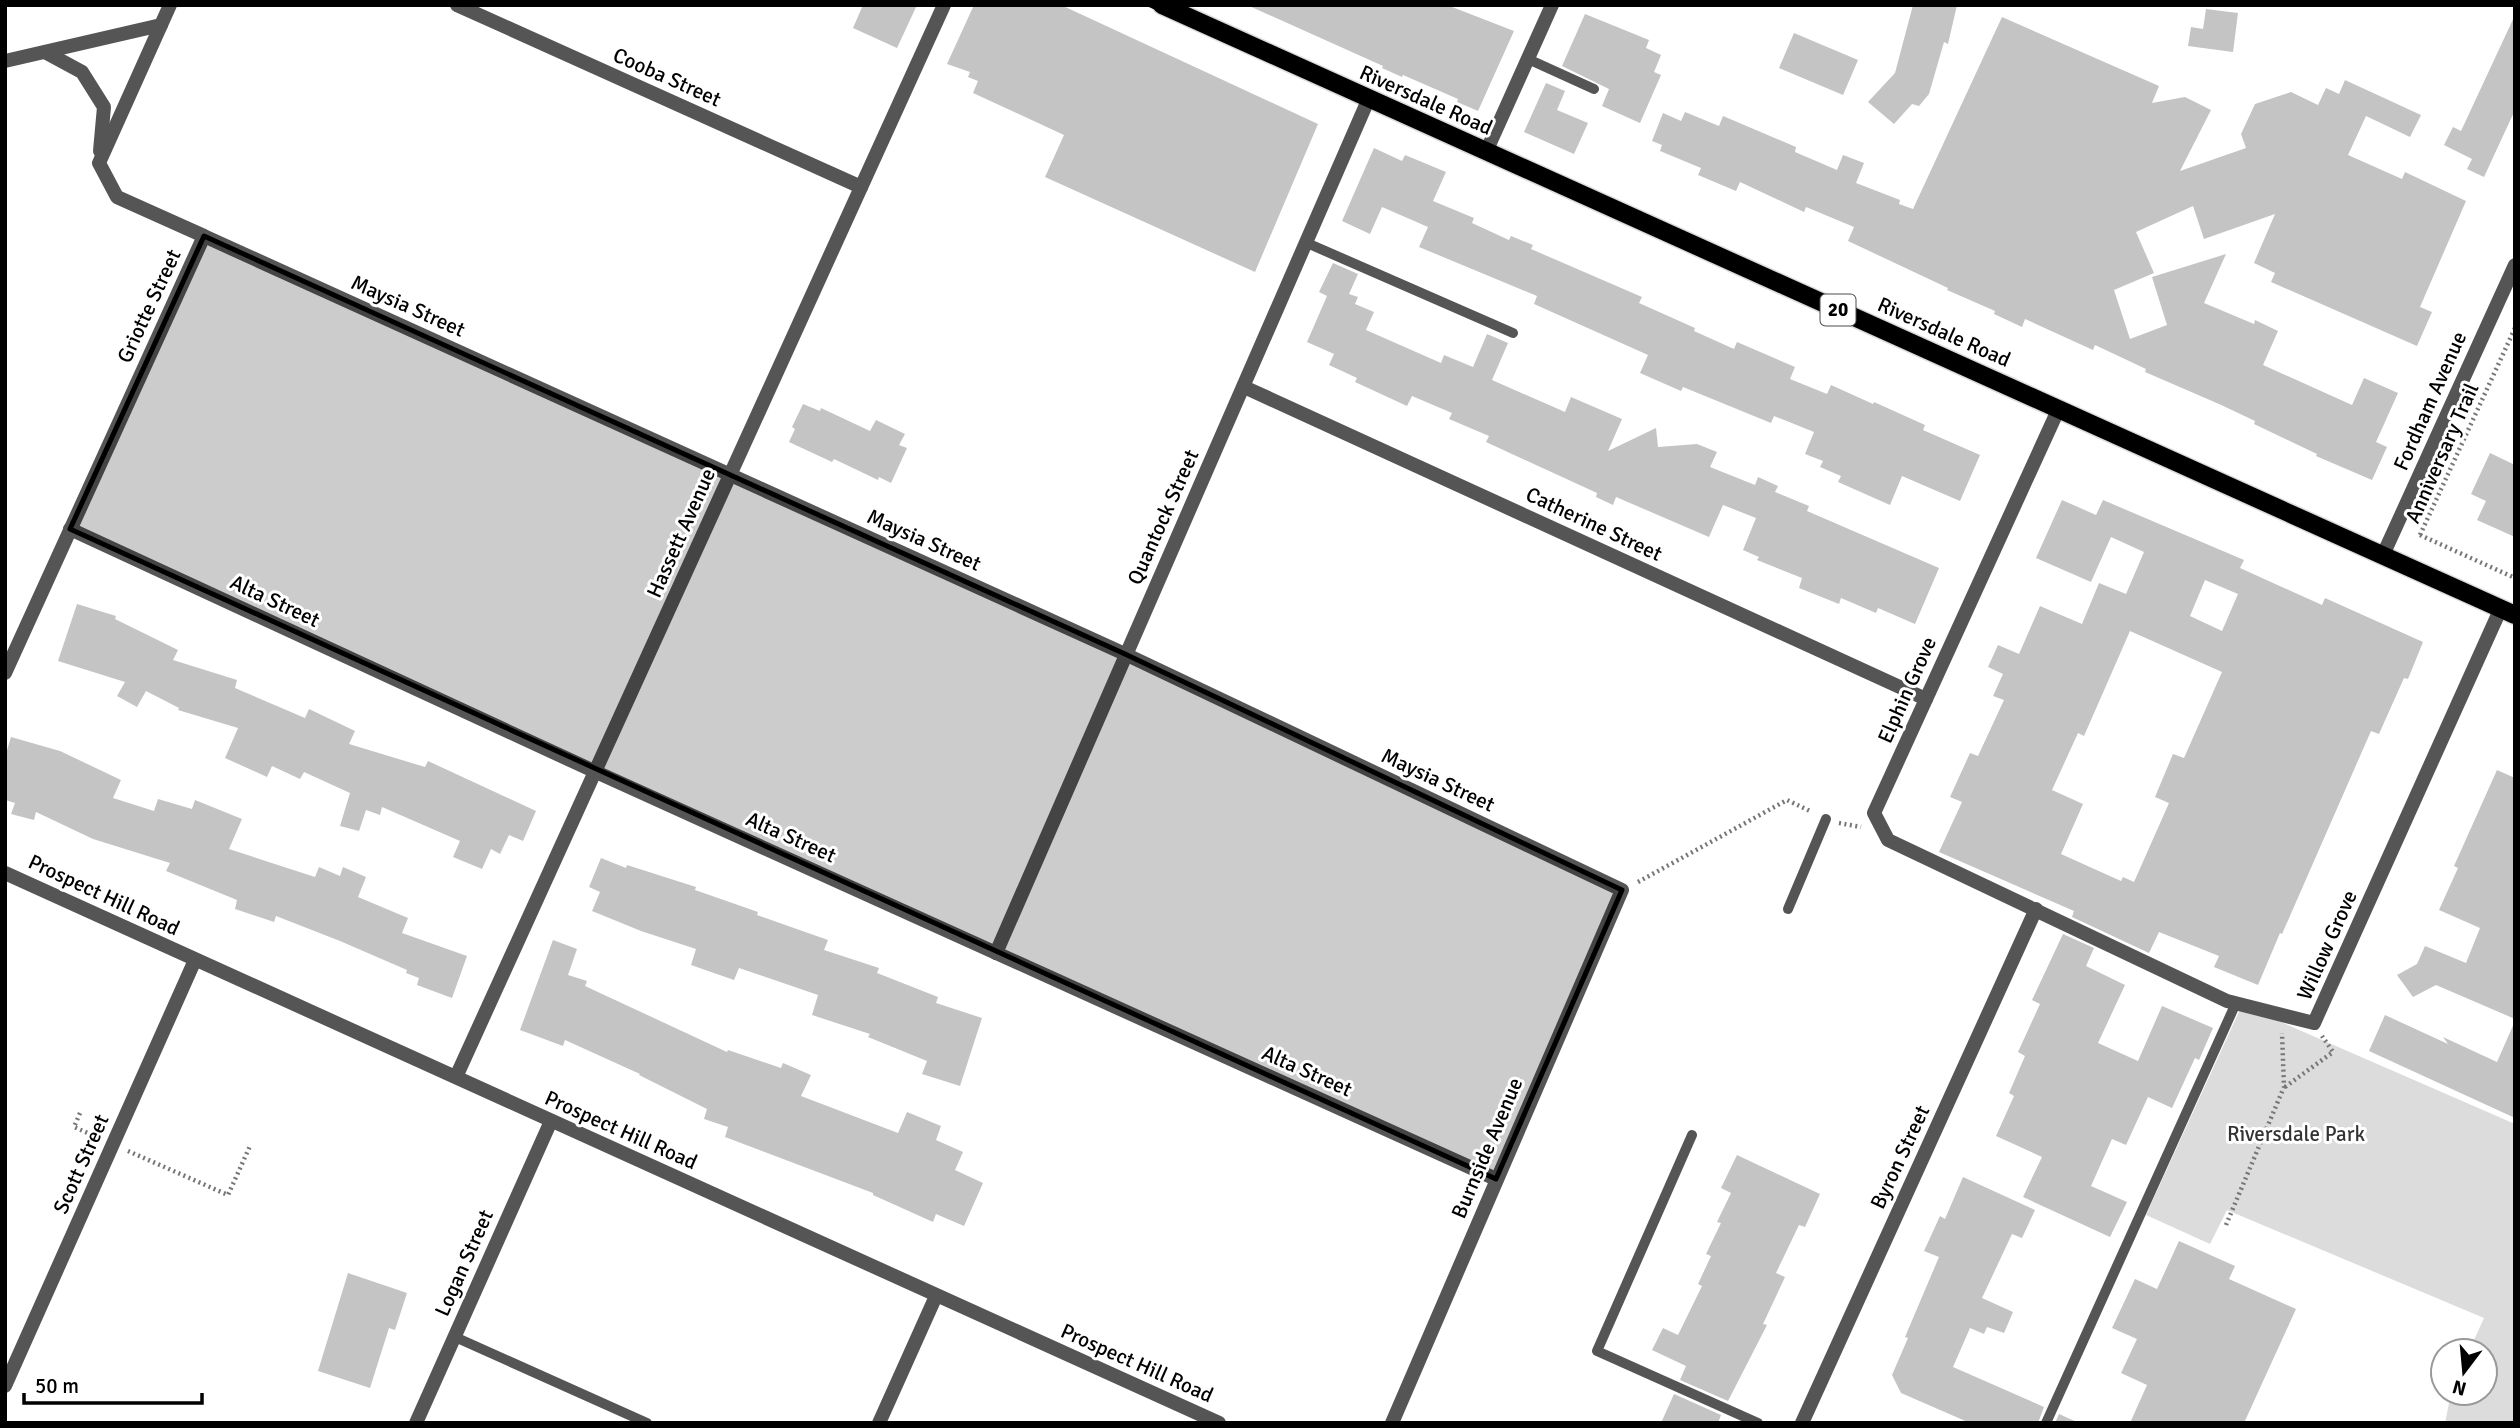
<svg xmlns="http://www.w3.org/2000/svg" width="2520" height="1428" viewBox="0 0 2520 1428" font-family="Signika,sans-serif">
<style>
.green{fill:#dcdcdc}
.building{fill:#c4c4c4;fill-rule:evenodd}
.lines{fill:none;stroke-linecap:round;stroke-linejoin:round}
.primary-casing{stroke:#dbdbdb;stroke-width:21}
.path{stroke:#777;stroke-width:4.5;stroke-dasharray:2 3.5;stroke-linecap:butt}
.service{stroke:#555;stroke-width:10}
.minor{stroke:#555;stroke-width:14}
.tertiary{stroke:#555;stroke-width:14}
.primary{stroke:#000;stroke-width:18}
.tram{stroke:#000;stroke-width:2}
.marked{fill:#000;fill-opacity:0.2;stroke:#000;stroke-width:5;stroke-linejoin:round}
.labels{text-anchor:middle;dominant-baseline:central;stroke-width:6;stroke-linejoin:round;paint-order:stroke}
.shield{fill:#fff;stroke:#4c4c4c;stroke-width:2}
.shield-label{font-size:19px;font-weight:bold;fill:#000}
.street-label{font-size:21px;fill:#000;stroke:#fff}
.park-label{font-size:21px;fill:#333;stroke:#fff}
</style>
<rect width="100%" height="100%" fill="#fff"/>
<polygon class="green" points="2242,1005 2515,1124 2515,1423 2445,1423 2451,1393 2485,1393 2485,1351 2469,1351 2484,1318 2227,1210 2210,1244 2146,1215"/>
<g class="building">
<polygon points="863,5 917,5 897,48 853,28"/>
<polygon points="974,5 1061,5 1318,124 1255,272 1045,177 1064,135 973,93 978,81 968,77 970,72 947,64"/>
<polygon points="1247,5 1447,5 1514,31 1478,111 1457,102 1458,99 1403,75 1402,77 1382,68 1383,66"/>
<polygon points="1913,5 1957,5 1948,44 1944,42 1929,94 1919,106 1912,104 1894,124 1868,102 1895,73"/>
<polygon points="2206,9 2238,13 2233,52 2188,46 2191,27 2203,29"/>
<polygon points="1585,14 1649,40 1646,48 1661,55 1654,72 1661,75 1640,123 1602,106 1609,89 1562,66"/>
<polygon points="2515,15 2515,110 2484,177 2467,169 2472,159 2444,145 2453,127 2461,131"/>
<polygon points="2002,17 2159,86 2152,103 2185,97 2211,110 2180,171 2246,148 2241,134 2255,104 2291,92 2318,105 2326,88 2339,94 2345,80 2421,115 2410,137 2366,116 2348,155 2402,179 2405,172 2466,201 2420,307 2432,312 2417,346 2271,282 2275,273 2254,263 2275,214 2204,239 2193,206 2136,232 2154,273 2114,290 2130,339 2167,325 2152,277 2226,254 2204,303 2254,324 2255,320 2278,331 2263,365 2352,405 2364,378 2398,393 2376,442 2387,447 2372,480 2316,456 2317,454 2254,424 2255,421 2219,404 2145,372 2146,369 2095,345 2093,350 2025,319 2022,327 1994,314 1995,311 1947,290 1948,288 1848,241 1854,227 1806,207 1804,212 1740,182 1736,191 1698,175 1701,168 1660,151 1662,145 1652,141 1663,113 1681,121 1685,112 1719,126 1723,116 1796,147 1795,152 1837,170 1843,155 1864,163 1856,183 1900,200 1899,204 1913,209"/>
<polygon points="1794,33 1858,60 1843,95 1779,68"/>
<polygon points="1546,83 1565,91 1557,110 1588,123 1574,154 1524,132"/>
<polygon points="1374,148 1402,161 1405,155 1446,172 1433,201 1474,218 1472,223 1509,240 1511,236 1533,245 1531,249 1642,297 1639,303 1695,328 1694,331 1734,349 1737,342 1795,367 1790,379 1827,394 1831,385 1873,404 1874,402 1925,425 1923,430 1980,455 1960,501 1902,476 1890,505 1838,482 1841,476 1820,467 1823,461 1805,454 1814,432 1774,416 1771,423 1683,387 1681,391 1640,373 1648,355 1534,304 1537,296 1419,247 1428,227 1382,207 1370,234 1342,221"/>
<polygon points="1333,263 1358,274 1349,294 1358,297 1355,304 1374,312 1366,330 1441,363 1444,355 1473,367 1487,334 1508,343 1492,380 1565,412 1571,397 1622,419 1608,451 1656,428 1658,447 1697,444 1717,452 1710,467 1755,485 1758,477 1778,486 1775,492 1809,506 1807,511 1939,568 1915,624 1878,608 1876,613 1841,598 1839,604 1799,588 1802,578 1757,560 1759,557 1743,550 1756,518 1723,505 1709,537 1616,497 1613,505 1596,497 1597,493 1486,442 1489,436 1449,419 1452,413 1412,396 1407,406 1355,382 1357,378 1329,365 1334,354 1307,342 1327,296 1319,292"/>
<polygon points="803,404 820,411 821,408 870,431 876,420 905,434 899,445 907,448 891,483 879,477 878,480 834,459 832,462 789,442 795,429 792,427"/>
<polygon points="2490,453 2515,465 2515,537 2477,520 2486,501 2471,494"/>
<path d="M2062,500L2096,515L2103,500L2244,560L2240,568L2322,605L2325,598L2423,642L2408,679L2404,678L2379,734L2371,731L2282,934L2280,933L2258,985L2214,967L2219,956L2159,932L2149,953L2072,917L2074,911L1939,852L1962,802L1950,797L1970,753L1978,756L2004,700L1993,696L2003,674L1988,667L1998,645L2019,654L2040,606L2082,624L2099,583L2126,594L2144,552L2111,537L2091,582L2036,558ZM2205,580L2238,594L2222,631L2190,616ZM2130,631L2222,672L2184,758L2173,754L2155,797L2169,803L2134,882L2123,877L2121,881L2061,854L2083,804L2052,790L2078,733L2084,736Z"/>
<polygon points="77,604 116,616 115,619 178,650 173,660 237,680 235,688 305,718 309,709 355,731 349,744 425,767 428,761 536,811 523,841 509,835 500,854 491,849 482,869 453,857 460,841 382,807 380,815 366,810 359,831 340,826 350,793 304,772 300,779 272,766 267,777 225,758 238,728 178,710 179,708 146,691 137,707 117,696 125,682 58,661"/>
<polygon points="11,737 60,751 121,780 113,798 154,811 158,799 192,809 195,800 242,819 229,849 315,877 319,867 340,876 343,867 366,877 358,897 408,918 402,933 467,956 452,998 417,985 419,978 406,973 407,970 340,941 276,916 274,922 235,909 237,900 166,871 170,863 93,839 36,812 34,820 11,814 15,803 5,800 5,757"/>
<polygon points="2497,770 2515,778 2515,1019 2436,985 2413,997 2397,975 2417,964 2425,946 2466,963 2480,928 2439,910 2458,868 2454,866"/>
<polygon points="601,858 626,868 627,865 696,887 695,890 758,912 757,915 828,940 824,950 879,968 877,973 938,997 936,1003 982,1018 960,1086 922,1074 927,1061 868,1037 870,1034 812,1015 818,995 739,968 734,980 691,965 696,949 641,931 592,911 600,892 589,887"/>
<polygon points="2063,934 2094,948 2086,966 2125,985 2098,1043 2138,1061 2162,1006 2213,1028 2199,1060 2195,1058 2172,1108 2148,1097 2126,1145 2112,1139 2091,1186 2127,1202 2110,1237 2023,1197 2042,1157 1996,1136 2014,1096 2009,1093 2025,1056 2018,1052 2040,1004 2032,1000"/>
<polygon points="553,940 577,949 568,975 587,981 585,986 727,1052 728,1050 781,1068 783,1063 811,1075 801,1096 898,1133 907,1112 941,1126 936,1140 963,1152 955,1170 983,1183 964,1226 936,1214 933,1222 873,1195 873,1193 725,1137 728,1127 704,1119 707,1109 639,1075 640,1074 565,1040 563,1046 520,1030"/>
<polygon points="2385,1015 2448,1044 2443,1037 2497,1062 2515,1021 2515,1118 2369,1051"/>
<polygon points="1737,1155 1820,1194 1805,1227 1799,1225 1776,1273 1785,1277 1763,1324 1767,1325 1728,1401 1680,1380 1686,1366 1652,1350 1663,1328 1678,1335 1702,1286 1698,1284 1711,1256 1706,1254 1721,1223 1717,1222 1731,1193 1721,1188"/>
<polygon points="1963,1177 2035,1210 2022,1238 2012,1234 1982,1298 2013,1312 2004,1333 1987,1327 1984,1334 1970,1328 1953,1367 2044,1407 2038,1423 1970,1423 1901,1393 1892,1375 1908,1338 1905,1337 1939,1257 1924,1251 1940,1216 1945,1219"/>
<polygon points="2179,1241 2235,1266 2229,1279 2296,1309 2244,1423 2130,1423 2147,1385 2121,1373 2137,1339 2112,1328 2135,1279 2157,1289"/>
<polygon points="348,1273 407,1293 395,1330 389,1328 370,1388 318,1371"/>
<polygon points="1674,1394 1721,1415 1718,1423 1661,1423"/>
<polygon points="2059,1414 2079,1423 2055,1423"/>
</g>
<g class="lines">
<g class="primary-casing">
<polyline id="primary" points="1162,5 2515,615"/>
</g>
<g class="path">
<polyline points="2420,535 2515,328"/>
<polyline points="2420,535 2515,578"/>
<polyline points="1839,823 1861,827"/>
<polyline points="1638,882 1787,800 1812,812"/>
<polyline points="2285,1087 2333,1052 2322,1036"/>
<polyline points="80,1113 74,1127 97,1137"/>
<polyline points="128,1151 228,1195 250,1146"/>
<polyline points="2226,1225 2284,1087 2282,1033"/>
</g>
<g class="service">
<polyline points="1528,59 1594,89"/>
<polyline points="1307,243 1513,333"/>
<polyline points="1788,909 1826,819"/>
<polyline points="1692,1135 1597,1351 1758,1423"/>
<polyline points="455,1337 647,1423"/>
<polyline points="2046,1423 2236,1003"/>
</g>
<g class="minor">
<polyline points="457,5 861,187"/>
<polyline points="45,52 82,72 104,107 100,151"/>
<polyline points="5,61 161,25"/>
<polyline points="1486,152 1552,5"/>
<polyline points="204,236 1125,654 1622,890 1392,1423"/>
<polyline points="1244,387 1926,699"/>
<polyline points="2059,408 1874,813 1888,840 2227,1001 2314,1023 2501,608"/>
<polyline points="70,529 596,772 1496,1179"/>
<polyline points="5,673 204,236 117,197 99,163 170,5"/>
<polyline points="996,953 1369,98"/>
<polyline points="456,1077 944,5"/>
<polyline points="5,1386 195,960"/>
<polyline points="416,1423 551,1121"/>
<polyline points="879,1423 936,1296"/>
<polyline points="1802,1423 2036,909"/>
</g>
<g class="tertiary">
<polyline points="2383,555 2515,265"/>
<polyline points="5,873 1219,1423"/>
</g>
<use href="#primary" class="primary"/>
<g class="tram">
<polyline points="1147,5 2515,622"/>
<polyline points="1176,5 2515,608"/>
</g>
</g>
<path class="marked" d="M204,236L1125,654L1622,890L1496,1179L70,529Z"/>
<g class="labels">
<rect class="shield" x="1820.5" y="294.5" width="35" height="31" rx="5"/>
<g class="shield-label">
<text x="1838" y="310">20</text>
</g>
<g class="street-label">
<text transform="translate(667 77) rotate(24)">Cooba Street</text>
<text transform="translate(1426 100) rotate(24)">Riversdale Road</text>
<text transform="translate(149 306) rotate(-65)">Griotte Street</text>
<text transform="translate(408 306) rotate(24)">Maysia Street</text>
<text transform="translate(1944 332) rotate(24)">Riversdale Road</text>
<text transform="translate(2430 401) rotate(-66)">Fordham Avenue</text>
<text transform="translate(2442 453) rotate(-66)">Anniversary Trail</text>
<text transform="translate(1163 517) rotate(-66)">Quantock Street</text>
<text transform="translate(1594 524) rotate(25)">Catherine Street</text>
<text transform="translate(681 533) rotate(-66)">Hassett Avenue</text>
<text transform="translate(924 540) rotate(24)">Maysia Street</text>
<text transform="translate(275 601) rotate(25)">Alta Street</text>
<text transform="translate(1907 690) rotate(-66)">Elphin Grove</text>
<text transform="translate(1438 780) rotate(25)">Maysia Street</text>
<text transform="translate(791 837) rotate(24)">Alta Street</text>
<text transform="translate(104 895) rotate(25)">Prospect Hill Road</text>
<text transform="translate(2327 945) rotate(-66)">Willow Grove</text>
<text transform="translate(1307 1071) rotate(24)">Alta Street</text>
<text transform="translate(621 1130) rotate(24)">Prospect Hill Road</text>
<text transform="translate(1487 1148) rotate(-67)">Burnside Avenue</text>
<text transform="translate(1900 1157) rotate(-65)">Byron Street</text>
<text transform="translate(81 1164) rotate(-66)">Scott Street</text>
<text transform="translate(464 1263) rotate(-66)">Logan Street</text>
<text transform="translate(1137 1363) rotate(24)">Prospect Hill Road</text>
</g>
<g class="park-label">
<text x="2296" y="1134">Riversdale Park</text>
</g>
</g>
<rect width="2520" height="1428" fill="none" stroke="#000000" stroke-width="14"/>
<g transform="translate(2464 1372) rotate(196)"><circle r="33" fill="#ffffff" stroke="#999999" stroke-width="2"/>
<path d="M0-5L12 26L0 18L-12 26Z" fill="#000000"/>
<text y="-10" font-size="19" font-weight="bold" text-anchor="middle" fill="#000000">N</text>
</g>
<path d="M24 1393v10h178v-10" fill="none" stroke="#000000" stroke-width="3.5"/>
<text x="35" y="1393" font-size="21" fill="#000000" stroke="#ffffff" stroke-width="5" paint-order="stroke">50 m</text>
</svg>
